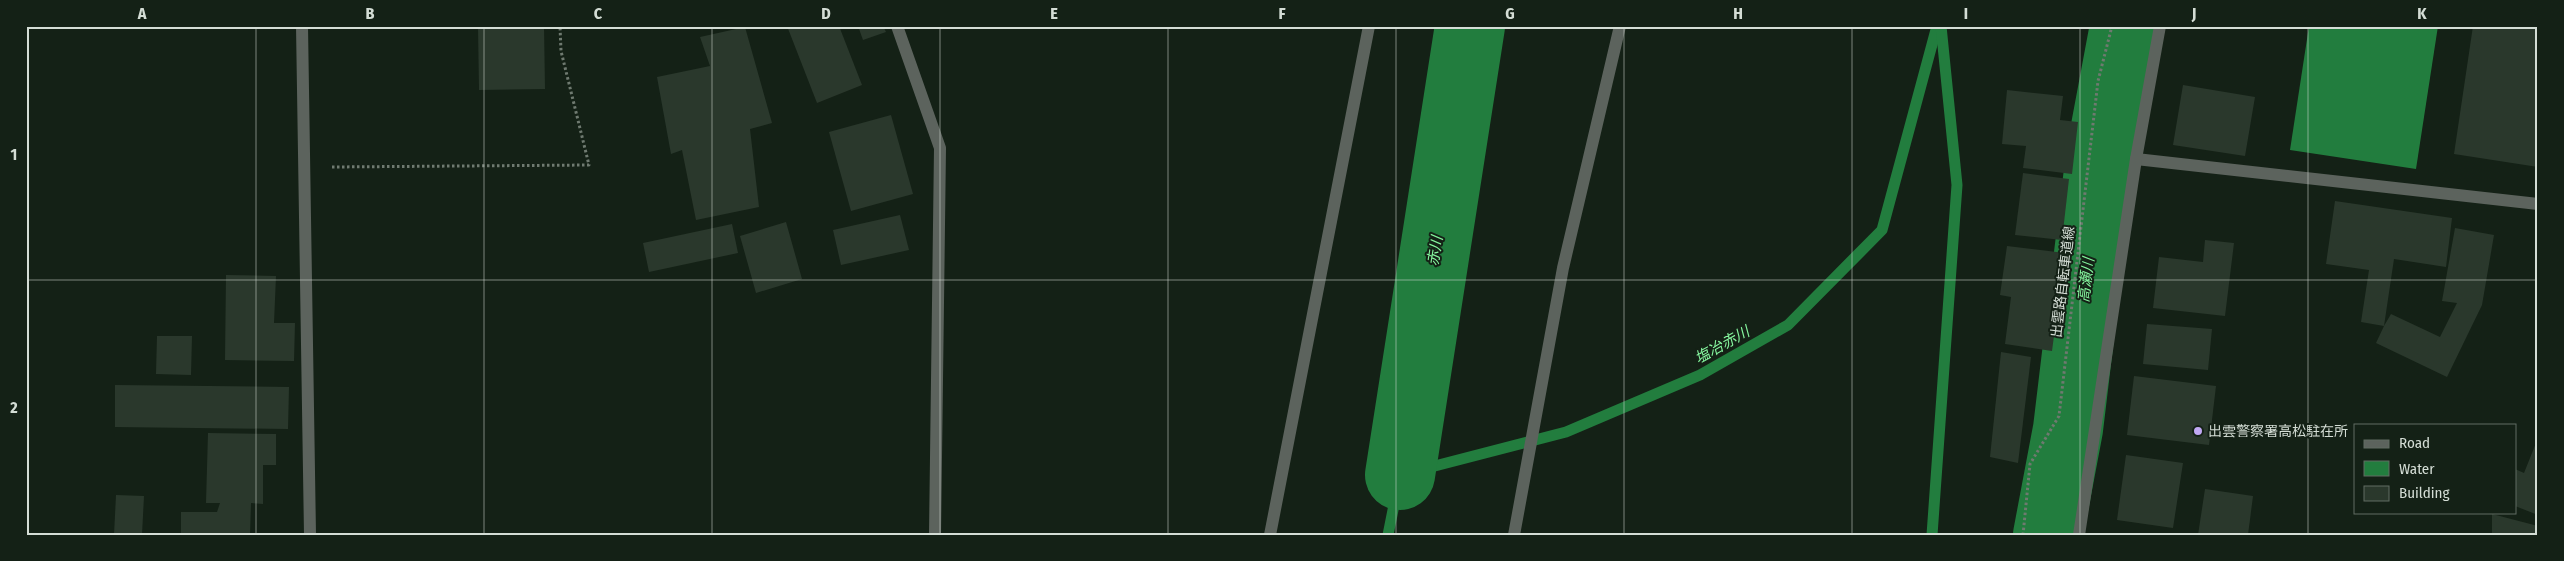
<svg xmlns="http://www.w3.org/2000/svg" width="2564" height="561" viewBox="0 0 2564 561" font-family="'Fira Sans Condensed','Noto Sans JP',sans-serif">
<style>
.water{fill:#227d3e}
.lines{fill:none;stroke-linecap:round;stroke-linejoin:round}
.stream{stroke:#227d3e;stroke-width:11}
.river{stroke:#227d3e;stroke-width:70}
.building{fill:#2a382c}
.path{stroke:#6f7a70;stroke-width:3;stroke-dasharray:2.5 2.5;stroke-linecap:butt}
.minor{stroke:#5c635d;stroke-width:12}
.grid{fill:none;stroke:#d4ddd5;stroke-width:1;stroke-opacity:0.55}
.poi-dot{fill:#c1a8f3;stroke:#142116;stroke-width:2}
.labels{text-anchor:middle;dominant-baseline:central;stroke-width:4;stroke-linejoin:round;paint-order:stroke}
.street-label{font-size:14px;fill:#d4ddd5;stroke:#142116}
.poi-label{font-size:14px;fill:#d4ddd5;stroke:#142116;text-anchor:start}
.water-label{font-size:15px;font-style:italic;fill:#86f69f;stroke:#142116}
.neatline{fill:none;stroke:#d4ddd5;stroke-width:2}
.grid-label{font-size:16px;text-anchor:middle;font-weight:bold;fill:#d4ddd5}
</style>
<rect width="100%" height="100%" fill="#142116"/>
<polygon class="water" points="2309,26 2438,26 2416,169 2290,150"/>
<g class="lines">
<g class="stream">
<polyline points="1388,535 1400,475 1566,432 1700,375 1788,325 1882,230 1937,26"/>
<polyline points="1932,535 1957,185 1941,26"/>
</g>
<g class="river">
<polyline points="1400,475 1470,26"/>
<polyline points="2048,535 2068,429 2101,154 2125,26"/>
</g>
</g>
<g class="building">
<polygon points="478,26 544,26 545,89 479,90"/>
<polygon points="787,26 839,26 862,85 817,103"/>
<polygon points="858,26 883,26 886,32 863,40"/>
<polygon points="2473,26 2538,26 2538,167 2454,154"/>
<polygon points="745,27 772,123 750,129 759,207 696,220 682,150 671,154 657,77 710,66 700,37"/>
<polygon points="2183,85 2255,97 2245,156 2173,145"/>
<polygon points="2007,90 2063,96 2060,120 2078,122 2072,174 2023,168 2026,146 2002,144"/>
<polygon points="891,115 913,194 851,211 829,132"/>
<polygon points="2023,173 2069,179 2062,240 2015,235"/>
<polygon points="2335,201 2452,218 2446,267 2394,259 2384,326 2391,314 2440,337 2457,303 2442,301 2455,228 2494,235 2482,305 2447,377 2376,343 2384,326 2361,322 2369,270 2326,264"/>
<polygon points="900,215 909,250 841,265 833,230"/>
<polygon points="786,222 802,279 756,293 740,236"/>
<polygon points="732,224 738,253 649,272 643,243"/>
<polygon points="2205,240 2234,243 2225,316 2153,308 2159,257 2203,262"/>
<polygon points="2007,246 2065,253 2052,351 2005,344 2011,297 2000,295"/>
<polygon points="226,275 276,276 274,323 295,323 294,361 225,360"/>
<polygon points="2147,324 2212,329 2208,370 2143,364"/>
<polygon points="157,336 192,336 191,375 156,374"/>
<polygon points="2001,352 2031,357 2018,463 1990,457"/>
<polygon points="2134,376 2216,386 2209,445 2127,435"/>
<polygon points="115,385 289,387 288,429 115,427"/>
<polygon points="208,433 276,434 276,465 263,465 263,504 251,503 250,535 181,535 181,512 217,512 220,503 206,503"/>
<polygon points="2538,438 2538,515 2515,506 2515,469 2524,473"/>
<polygon points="2126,455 2183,463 2173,528 2117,520"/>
<polygon points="2205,489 2253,496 2248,535 2198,535"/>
<polygon points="116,495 144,496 142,535 114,535"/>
<polygon points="2492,514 2538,526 2538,535 2492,535"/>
</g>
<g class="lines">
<g class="path">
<polyline points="332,167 589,165 561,51 560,26"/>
<polyline points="2023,535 2030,464 2059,416 2098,81 2112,26"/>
</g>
<g class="minor">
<polyline points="302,26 310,535"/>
<polyline points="897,26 940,148 935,535"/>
<polyline points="2136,159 2538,204"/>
<polyline points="1270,535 1369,26"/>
<polyline points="1514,535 1563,268 1620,26"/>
<polyline points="2079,535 2136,159 2160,26"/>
</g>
</g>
<path class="grid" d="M256,26V535M484,26V535M712,26V535M940,26V535M1168,26V535M1396,26V535M1624,26V535M1852,26V535M2080,26V535M2308,26V535M26,280H2538"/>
<circle class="poi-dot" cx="2198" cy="431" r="5"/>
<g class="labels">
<g class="street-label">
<text transform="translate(2063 282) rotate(-83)">出雲路自転車道線</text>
</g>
<g class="poi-label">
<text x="2208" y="431">出雲警察署高松駐在所</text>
</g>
<g class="water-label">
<text transform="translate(1435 251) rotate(-81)">赤川</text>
<text transform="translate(2086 280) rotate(-83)">高瀬川</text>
<text transform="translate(1722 345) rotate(-29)">塩冶赤川</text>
</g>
</g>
<rect width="2564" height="561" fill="none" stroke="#142116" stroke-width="55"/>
<rect x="2354" y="424" width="162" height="90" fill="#142116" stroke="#616c62"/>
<rect x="2364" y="440" width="25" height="8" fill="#5c635d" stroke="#616c62"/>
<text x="2399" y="448" font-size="15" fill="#d4ddd5">Road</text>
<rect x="2364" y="461" width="25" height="15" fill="#227d3e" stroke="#616c62"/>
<text x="2399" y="474" font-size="15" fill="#d4ddd5">Water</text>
<rect x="2364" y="486" width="25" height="15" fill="#2a382c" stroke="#616c62"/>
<text x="2399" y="498" font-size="15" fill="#d4ddd5">Building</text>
<rect x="28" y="28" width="2508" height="506" class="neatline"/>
<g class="grid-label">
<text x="142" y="19">A</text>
<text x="370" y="19">B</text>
<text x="598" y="19">C</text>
<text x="826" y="19">D</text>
<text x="1054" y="19">E</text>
<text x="1282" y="19">F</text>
<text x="1510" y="19">G</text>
<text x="1738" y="19">H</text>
<text x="1966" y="19">I</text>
<text x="2194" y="19">J</text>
<text x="2422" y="19">K</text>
<text x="14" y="160">1</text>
<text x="14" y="413">2</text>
</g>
</svg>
